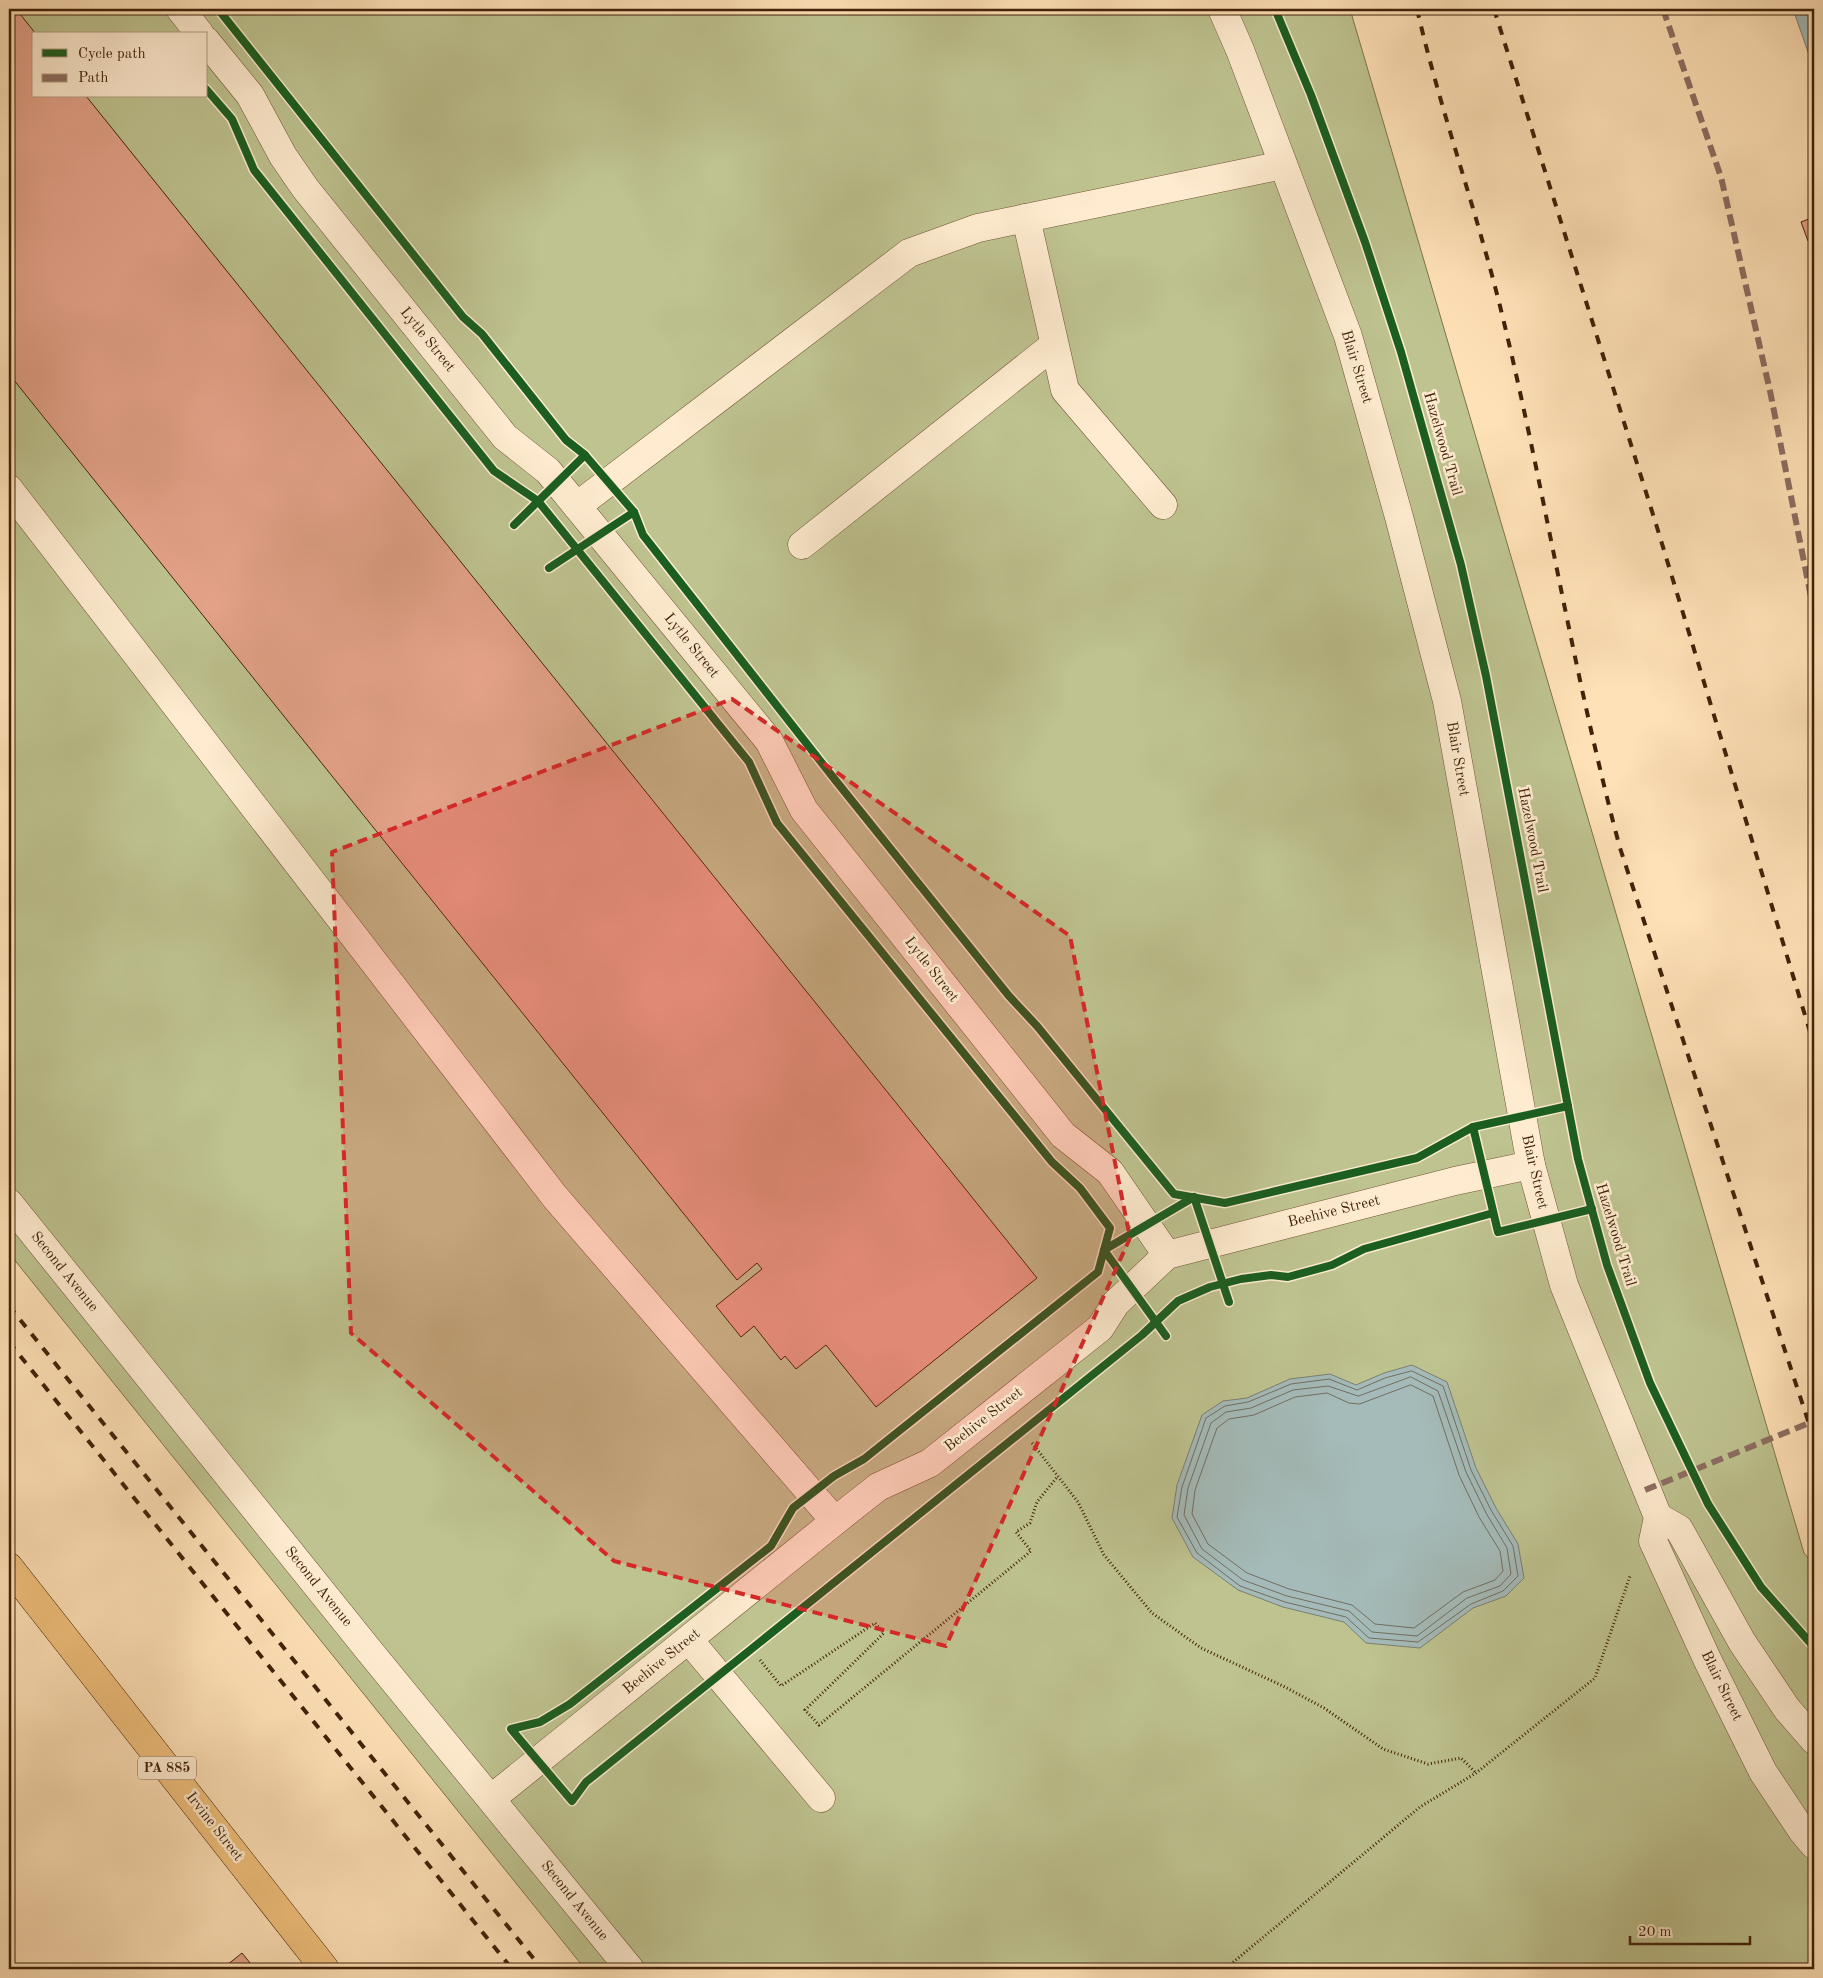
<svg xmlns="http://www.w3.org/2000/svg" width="1823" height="1978" viewBox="0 0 1823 1978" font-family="'Old Standard TT',serif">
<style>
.green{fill:#bec390;stroke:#80724c;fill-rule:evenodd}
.water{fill:#a4bbb9;stroke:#7c7e73}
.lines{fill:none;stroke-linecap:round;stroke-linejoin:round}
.shore{stroke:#726e61;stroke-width:1}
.building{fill:#e3a289;stroke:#412209}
.minor-casing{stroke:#705234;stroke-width:29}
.major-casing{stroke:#412209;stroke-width:29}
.path{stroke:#412209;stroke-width:3;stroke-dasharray:1 2.5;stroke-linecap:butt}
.minor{stroke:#ffecd0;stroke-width:28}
.major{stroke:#f0c07c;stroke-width:28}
.rail{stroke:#412209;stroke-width:4;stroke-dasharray:9 9;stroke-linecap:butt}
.quiet{stroke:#8d6e63;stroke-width:6;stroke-dasharray:12 6;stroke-linecap:butt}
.cycleway-casing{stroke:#ffecd0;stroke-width:11}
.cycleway{stroke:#1b5e20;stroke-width:8}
.marked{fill:#d62828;fill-opacity:0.2;stroke:#d62828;stroke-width:4;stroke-dasharray:10 6;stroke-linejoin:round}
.labels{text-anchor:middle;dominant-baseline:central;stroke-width:5;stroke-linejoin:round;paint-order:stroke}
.shield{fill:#ffecd0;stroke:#7a5f45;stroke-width:1}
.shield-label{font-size:14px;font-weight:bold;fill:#412209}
.street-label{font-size:15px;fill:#412209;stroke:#ffecd0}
</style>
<rect width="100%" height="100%" fill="#ffe1b7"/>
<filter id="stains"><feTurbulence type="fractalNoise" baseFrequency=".004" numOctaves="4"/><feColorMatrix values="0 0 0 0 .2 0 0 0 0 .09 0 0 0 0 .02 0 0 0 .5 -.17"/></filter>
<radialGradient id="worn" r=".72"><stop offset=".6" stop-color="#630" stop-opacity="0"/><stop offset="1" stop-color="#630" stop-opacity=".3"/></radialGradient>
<path class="green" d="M9,9H1350L1804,1553L1814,1565V1969H585L9,1253ZM34,34H206V96H34Z"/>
<g class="water">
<polygon points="1793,9 1814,9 1814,69"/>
<polygon points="1412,1365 1447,1382 1476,1468 1496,1508 1518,1544 1524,1578 1506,1596 1473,1608 1420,1648 1366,1643 1344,1622 1283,1607 1238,1590 1193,1557 1172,1518 1177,1485 1202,1415 1223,1401 1247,1398 1290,1379 1330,1374 1356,1385 1384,1373"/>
</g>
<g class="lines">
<g class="shore">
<polygon points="1412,1371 1443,1386 1471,1470 1491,1510 1513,1546 1518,1576 1503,1591 1471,1604 1418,1642 1369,1638 1346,1617 1285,1602 1240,1586 1197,1553 1177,1517 1182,1487 1206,1418 1225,1406 1248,1402 1291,1384 1329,1379 1357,1390 1385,1378"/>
<polygon points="1411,1377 1438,1391 1466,1472 1486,1513 1507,1548 1511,1574 1500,1586 1467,1598 1417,1636 1372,1632 1349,1611 1287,1596 1243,1580 1202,1549 1184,1515 1188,1488 1211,1423 1226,1412 1251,1408 1293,1390 1328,1386 1358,1396"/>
<polygon points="1411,1385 1433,1396 1459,1475 1479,1517 1500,1551 1503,1571 1495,1580 1463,1592 1414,1628 1375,1624 1352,1605 1289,1589 1247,1573 1208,1544 1192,1514 1195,1490 1217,1428 1229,1419 1254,1415 1295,1397 1327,1393 1349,1403 1359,1404"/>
</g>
</g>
<g class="building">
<polygon points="9,9 16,9 36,34 34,34 34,96 86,96 1037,1278 876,1407 826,1345 796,1369 785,1356 781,1360 754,1326 741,1337 716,1306 762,1269 757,1263 737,1280 9,374"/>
<polygon points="1814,217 1814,239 1808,241 1801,222"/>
<polygon points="242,1953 255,1969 222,1969"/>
</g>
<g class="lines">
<g class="minor-casing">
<g id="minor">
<polyline points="180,9 200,34"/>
<polyline points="1222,9 1240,50 1348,336 1399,517 1447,701 1531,1165 1564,1285 1658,1517 1653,1541 1707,1659 1763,1772 1803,1832 1814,1845"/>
<polyline points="206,41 250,95 283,156 305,188 505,437 548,471 769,741 804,810 1063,1135 1110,1172 1167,1255"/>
<polyline points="1026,218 1065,390 1163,505"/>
<polyline points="9,489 555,1197 835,1521"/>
<polyline points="577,506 909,253 978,228 1283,165"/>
<polyline points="802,545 1054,345"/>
<polyline points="9,1203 371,1653 630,1969"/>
<polyline points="1658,1517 1679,1529 1742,1642 1787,1709 1814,1740"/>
<polyline points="689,1640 821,1798"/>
<polyline points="492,1798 835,1521 878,1487 930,1463 1100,1328 1116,1303 1167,1255 1455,1181 1531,1165"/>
</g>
</g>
<g class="major-casing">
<polyline id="major" points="9,1567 325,1969"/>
</g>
<g class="path">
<polyline points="1032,1443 1078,1502 1104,1555 1152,1613 1201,1648 1283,1686 1324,1708 1383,1749 1428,1764 1461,1758 1476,1773"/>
<polyline points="760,1660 781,1686 875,1623 884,1633 805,1710 819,1725 1031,1551 1016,1532 1030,1523 1037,1502 1058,1476"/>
<polyline points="1225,1969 1420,1807 1476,1773 1595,1678 1630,1576"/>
</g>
<use href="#minor" class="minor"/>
<use href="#major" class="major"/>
<g class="rail">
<path d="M1417,9C1440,109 1475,206 1500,306C1544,485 1572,669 1620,848L1814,1439"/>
<polyline points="1494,9 1656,524 1814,1045"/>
<polyline points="9,1306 542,1969"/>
<polyline points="9,1342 512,1969"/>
</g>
<g class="quiet">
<polyline points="1663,9 1721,177 1770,391 1814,612"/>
<polyline points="1645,1490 1814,1421"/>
</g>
<g class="cycleway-casing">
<g id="cycleway">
<polyline points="218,9 463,317 482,334 566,440 585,455 634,512 643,535 836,781 1009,996 1037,1026 1174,1194 1225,1203 1417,1158 1473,1127 1568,1106"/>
<polyline points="1275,9 1311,95 1365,242 1401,352 1461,565 1486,676 1578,1159 1607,1265 1650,1383 1708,1504 1761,1587 1814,1647"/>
<polyline points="206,89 232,119 254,170 494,471 538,501 749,762 777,823 1052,1162 1080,1188 1110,1228 1098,1272 864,1459 834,1476 793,1508 771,1546 570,1704 540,1722 511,1729 572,1801 586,1782 1142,1335 1178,1301 1210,1287 1241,1279 1271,1275 1288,1277 1332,1265 1364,1249 1493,1213"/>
<polyline points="514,525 585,455"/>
<polyline points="549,568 634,512"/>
<polyline points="1473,1127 1498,1232 1592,1209"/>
<polyline points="1194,1197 1229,1302"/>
<polyline points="1166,1336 1104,1250 1194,1197"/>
</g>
</g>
<use href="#cycleway" class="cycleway"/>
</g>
<path class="marked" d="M732,699L1070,936L1130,1238L946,1646L614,1561L351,1333L332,852Z"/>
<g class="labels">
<rect class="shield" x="138" y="1756.5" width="58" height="23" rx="4"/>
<g class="shield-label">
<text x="167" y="1768">PA 885</text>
</g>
<g class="street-label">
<text transform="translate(427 340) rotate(51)">Lytle Street</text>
<text transform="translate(1356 367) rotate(73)">Blair Street</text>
<text transform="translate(1442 444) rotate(74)">Hazelwood Trail</text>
<text transform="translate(691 646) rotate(51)">Lytle Street</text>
<text transform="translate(1457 759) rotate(80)">Blair Street</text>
<text transform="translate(1532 840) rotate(79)">Hazelwood Trail</text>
<text transform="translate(931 970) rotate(52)">Lytle Street</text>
<text transform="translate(1534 1172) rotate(77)">Blair Street</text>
<text transform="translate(1334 1212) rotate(-14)">Beehive Street</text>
<text transform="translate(1615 1235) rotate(73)">Hazelwood Trail</text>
<text transform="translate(64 1272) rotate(51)">Second Avenue</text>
<text transform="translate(984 1420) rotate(-38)">Beehive Street</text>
<text transform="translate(318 1587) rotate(51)">Second Avenue</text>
<text transform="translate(662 1662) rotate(-39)">Beehive Street</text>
<text transform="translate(1721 1686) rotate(64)">Blair Street</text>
<text transform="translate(214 1827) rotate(52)">Irvine Street</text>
<text transform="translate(574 1901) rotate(51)">Second Avenue</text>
</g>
</g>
<rect width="1823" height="1978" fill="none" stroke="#ffe1b7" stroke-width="30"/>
<rect x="10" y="10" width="1803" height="1958" fill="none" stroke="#412209" stroke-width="2.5"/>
<rect x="15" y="15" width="1793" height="1948" fill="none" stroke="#412209"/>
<rect x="32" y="32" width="175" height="65" fill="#ffecd0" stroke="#b39b80"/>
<rect x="42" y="49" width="25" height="8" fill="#1b5e20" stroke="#b39b80"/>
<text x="78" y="58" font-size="15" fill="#412209">Cycle path</text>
<rect x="42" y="74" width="25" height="8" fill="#8d6e63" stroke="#b39b80"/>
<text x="78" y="82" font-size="15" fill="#412209">Path</text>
<path d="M1630 1936v8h120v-8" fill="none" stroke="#412209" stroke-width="2.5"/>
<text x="1638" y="1936" font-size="15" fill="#412209" stroke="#ffecd0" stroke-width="4" paint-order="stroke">20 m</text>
<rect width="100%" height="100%" filter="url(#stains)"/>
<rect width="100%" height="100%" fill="url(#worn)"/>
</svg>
